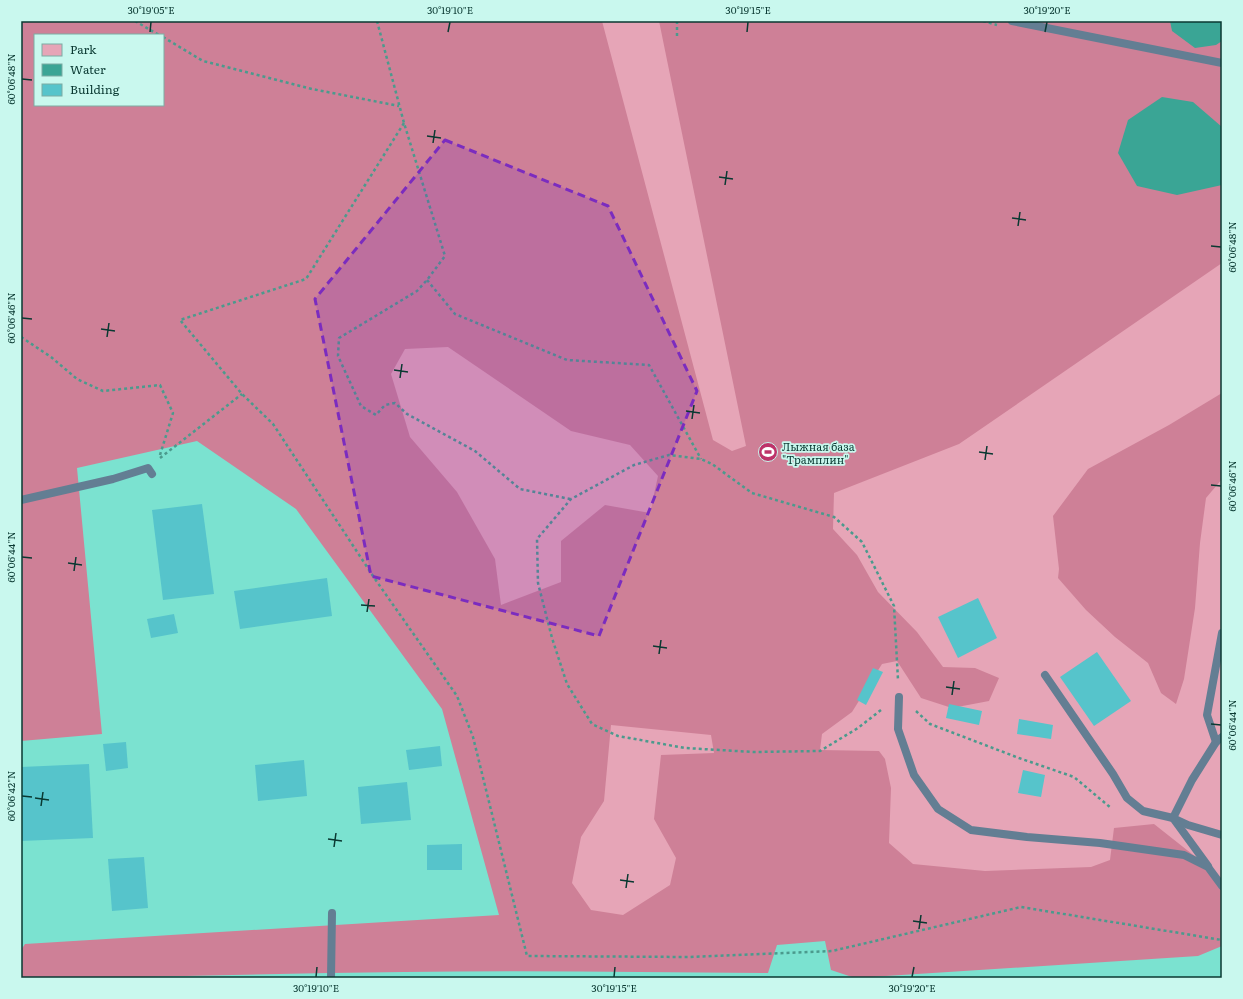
<svg xmlns="http://www.w3.org/2000/svg" width="1243" height="999" viewBox="0 0 1243 999" font-family="Literata,serif">
<style>
.green{fill:#e6a5b7}
.forest{fill:#ce8097;fill-rule:evenodd}
.water{fill:#3aa595}
.building{fill:#56c4cb}
.lines{fill:none;stroke-linecap:round;stroke-linejoin:round}
.path{stroke:#4b9a8d;stroke-width:2.5;stroke-dasharray:3 3;stroke-linecap:butt}
.service{stroke:#637e93;stroke-width:8}
.marked{fill:#7b2cbf;fill-opacity:0.2;stroke:#7b2cbf;stroke-width:3;stroke-dasharray:8 5;stroke-linejoin:round}
.ticks{fill:none;stroke:#0a3932;stroke-width:1.5}
.labels{text-anchor:middle;dominant-baseline:central;stroke-width:3.5;stroke-linejoin:round;paint-order:stroke}
.poi-label{font-size:11px;fill:#0a3932;stroke:#c9f8ee;text-anchor:start}
.neatline{fill:none;stroke:#0a3932;stroke-width:1.5}
.ticks-label{font-size:10px;text-anchor:middle;fill:#0a3932}
</style>
<rect width="100%" height="100%" fill="#7be2d0"/>
<polygon class="green" points="498,21 1222,21 1222,909 545,928 471,685 206,323"/>
<g class="forest">
<path d="M21,21H602L713,440L732,451L746,446L659,21H1222V263L959,444L834,493L833,529L857,555L878,592L917,632L943,667L975,668L999,678L989,701L952,708L921,698L897,661L882,664L852,712L822,734L820,750L879,751L885,759L891,788L889,843L913,864L985,871L1091,867L1110,860L1114,828L1154,824L1211,869L1222,887V946L1198,956L855,978L831,970L825,941L777,945L768,973C646,972 525,970 404,972C276,973 149,978 21,978V950L25,944L499,915L442,709L296,509L197,441L77,468L102,734L21,741ZM35,35H163V105H35ZM448,347L571,431L630,445L658,476L650,513L605,505L561,541V582L501,605L495,559L457,492L410,437L391,374L405,349ZM611,725L711,735L714,753L661,755L654,819L676,858L670,885L623,915L591,910L572,883L581,837L604,801Z"/>
<polygon points="1222,393 1222,479 1206,498 1200,543 1195,608 1184,679 1176,704 1161,693 1148,663 1115,637 1086,610 1058,578 1059,569 1053,516 1088,469 1169,425"/>
</g>
<g class="water">
<polygon points="1170,21 1222,21 1222,41 1216,45 1195,48 1172,31"/>
<polygon points="1162,97 1193,102 1222,127 1222,185 1177,195 1137,186 1118,153 1128,120"/>
</g>
<g class="building">
<polygon points="202,504 214,594 163,600 152,510"/>
<polygon points="327,578 332,616 240,629 234,591"/>
<polygon points="978,598 997,638 958,658 938,617"/>
<polygon points="174,614 178,633 151,638 147,619"/>
<polygon points="1097,652 1131,701 1094,726 1060,677"/>
<polygon points="873,668 883,672 866,705 857,700"/>
<polygon points="949,704 982,711 979,725 946,718"/>
<polygon points="1019,719 1053,725 1051,739 1017,734"/>
<polygon points="126,742 128,768 106,771 103,744"/>
<polygon points="440,746 442,766 409,770 406,750"/>
<polygon points="304,760 307,796 258,801 255,765"/>
<polygon points="89,764 93,838 21,841 21,767"/>
<polygon points="1023,770 1045,775 1041,797 1018,793"/>
<polygon points="407,782 411,820 361,824 358,787"/>
<polygon points="462,844 462,870 427,870 427,845"/>
<polygon points="144,857 148,908 112,911 108,859"/>
</g>
<g class="lines">
<g class="path">
<polyline points="135,21 159,35"/>
<polyline points="377,21 404,123 445,256 427,280 417,291 339,338 338,356 361,406 376,415 385,405 395,403 407,414 475,451 520,489 570,499"/>
<polyline points="677,21 677,37"/>
<polyline points="983,21 997,25"/>
<polyline points="163,37 203,61 312,89 399,106"/>
<polyline points="404,123 306,279 180,320 242,394 273,424 375,579 457,696 473,737 527,956 688,957 832,951 1021,907 1222,940"/>
<polyline points="427,280 455,314 567,360 649,365 701,459"/>
<polyline points="21,337 51,357 77,379 103,391 160,385 173,413 160,455"/>
<polyline points="160,458 242,394"/>
<polyline points="881,710 858,728 820,751 754,752 685,748 618,736 592,724 567,684 552,638 538,583 537,539 571,499 634,465 669,455 701,459 712,464 752,493 834,517 862,542 894,606 898,680"/>
<polyline points="916,711 930,724 1019,758 1074,777 1111,808"/>
</g>
<g class="service">
<polyline points="1012,21 1222,63"/>
<polyline points="21,500 113,479 148,468 152,474"/>
<polyline points="1045,675 1113,774 1127,798 1143,811 1173,818 1188,825 1222,835"/>
<polyline points="899,697 898,729 914,775 938,809 971,830 1027,837 1100,843 1184,855 1208,867 1222,886"/>
<polyline points="1216,742 1207,715 1222,633"/>
<polyline points="1208,866 1173,818 1192,780 1216,742 1222,737"/>
<polyline points="331,978 332,913"/>
</g>
</g>
<path class="marked" d="M445,140L608,206L697,391L599,636L371,576L315,299Z"/>
<path class="ticks" d="M150,32L151,22M448,32L450,22M747,32L748,22M1045,32L1047,22M22,79L32,80M427,136L441,138M433,143L435,130M719,177L733,179M725,185L727,171M1012,218L1026,220M1018,226L1020,212M1211,246L1221,247M22,318L32,319M101,329L115,331M107,337L109,323M394,370L408,372M400,378L402,364M686,411L700,413M692,419L694,405M979,452L993,454M985,460L987,446M1211,485L1221,486M22,557L32,558M68,563L82,565M74,571L76,557M361,605L375,606M367,612L369,599M653,646L667,648M659,654L661,640M946,687L960,689M952,695L954,681M1211,724L1221,725M22,796L32,797M35,798L49,800M41,806L43,792M328,839L342,841M334,847L336,833M620,880L634,882M626,888L628,874M913,921L927,923M919,929L921,915M316,977L317,967M614,977L615,967M912,977L914,967"/>
<defs>
<g id="stadium-disc" transform="scale(1)"><circle r="9.5" fill="#be336a" stroke="#c9f8ee"/><path d="M0-5a6.5 5 0 1 0 0 10a6.5 5 0 1 0 0-10ZM-3.5-1.8h7v3.6h-7Z" fill="#fff"/></g>
</defs>
<g fill-rule="evenodd">
<use href="#stadium-disc" x="768" y="452"/>
</g>
<g class="labels">
<g class="poi-label">
<text x="782" y="446">Лыжная база<tspan x="782" dy="13">"Трамплин"</tspan></text>
</g>
</g>
<rect width="1243" height="999" fill="none" stroke="#c9f8ee" stroke-width="44"/>
<rect x="34" y="34" width="130" height="72" fill="#c9f8ee" stroke="#7daca3"/>
<rect x="42" y="44" width="20" height="12" fill="#e6a5b7" stroke="#7daca3"/>
<text x="70" y="54" font-size="12" fill="#0a3932">Park</text>
<rect x="42" y="64" width="20" height="12" fill="#3aa595" stroke="#7daca3"/>
<text x="70" y="74" font-size="12" fill="#0a3932">Water</text>
<rect x="42" y="84" width="20" height="12" fill="#56c4cb" stroke="#7daca3"/>
<text x="70" y="94" font-size="12" fill="#0a3932">Building</text>
<rect x="22" y="22" width="1199" height="955" class="neatline"/>
<g class="ticks-label">
<text x="151" y="14">30°19'05"E</text>
<text x="450" y="14">30°19'10"E</text>
<text x="748" y="14">30°19'15"E</text>
<text x="1047" y="14">30°19'20"E</text>
<text transform="translate(11 79) rotate(-90)" y="4">60°06'48"N</text>
<text transform="translate(1232 247) rotate(-90)" y="4">60°06'48"N</text>
<text transform="translate(11 318) rotate(-90)" y="4">60°06'46"N</text>
<text transform="translate(1232 486) rotate(-90)" y="4">60°06'46"N</text>
<text transform="translate(11 557) rotate(-90)" y="4">60°06'44"N</text>
<text transform="translate(1232 725) rotate(-90)" y="4">60°06'44"N</text>
<text transform="translate(11 796) rotate(-90)" y="4">60°06'42"N</text>
<text x="316" y="992">30°19'10"E</text>
<text x="614" y="992">30°19'15"E</text>
<text x="912" y="992">30°19'20"E</text>
</g>
</svg>
